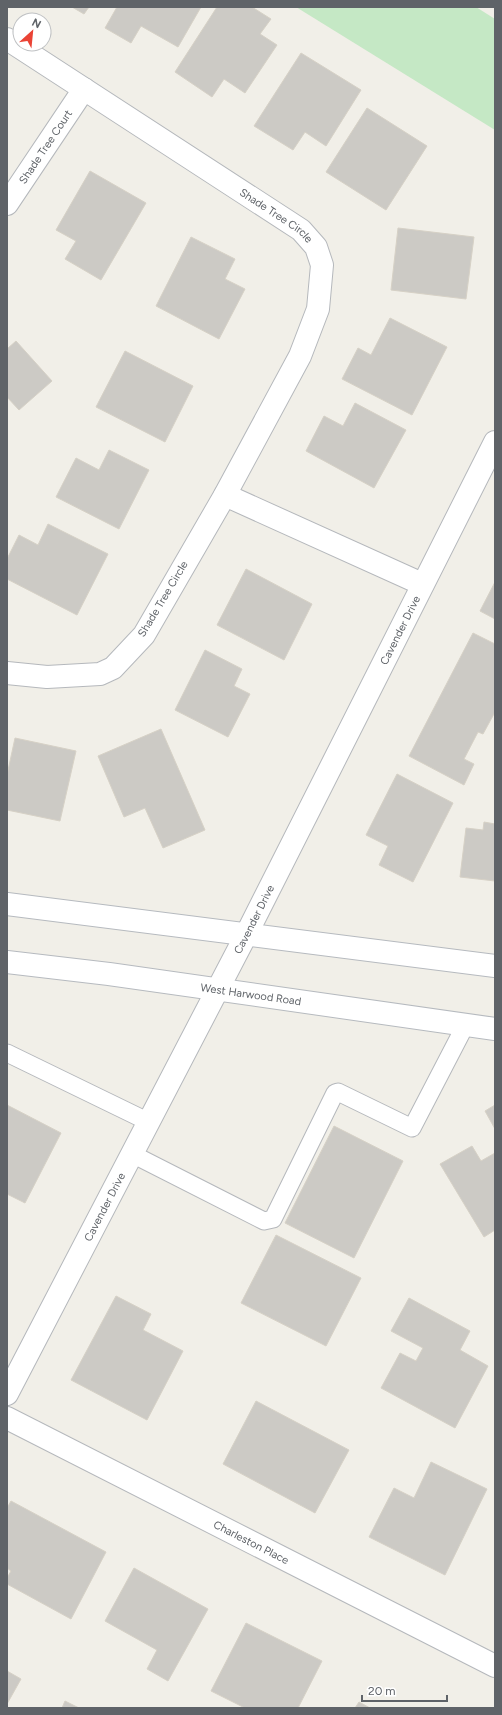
<svg xmlns="http://www.w3.org/2000/svg" width="502" height="1715" viewBox="0 0 502 1715" font-family="Figtree,sans-serif">
<style>
.green{fill:#c5e8c5}
.building{fill:#cccac5;stroke:#d6d1c6}
.lines{fill:none;stroke-linecap:round;stroke-linejoin:round}
.service-casing{stroke:#b5b8bc;stroke-width:19}
.minor-casing{stroke:#b5b8bc;stroke-width:24}
.secondary-casing{stroke:#b6babf;stroke-width:24}
.service{stroke:#fff;stroke-width:17}
.minor{stroke:#fff;stroke-width:22}
.secondary{stroke:#fff;stroke-width:22}
.labels{text-anchor:middle;dominant-baseline:central;stroke-width:3;stroke-linejoin:round;paint-order:stroke}
.street-label{font-size:11px;fill:#5f6368;stroke:#fff}
</style>
<rect width="100%" height="100%" fill="#f1efe8"/>
<polygon class="green" points="296,7 476,7 495,19 495,130"/>
<g class="building">
<polygon points="72,7 89,7 84,14"/>
<polygon points="117,7 201,7 178,47 141,26 131,43 105,28"/>
<polygon points="217,7 252,7 271,19 260,34 277,45 245,93 224,79 212,97 175,72"/>
<polygon points="301,53 361,90 326,146 305,132 293,150 254,126"/>
<polygon points="367,108 427,146 386,210 326,172"/>
<polygon points="90,171 146,203 101,280 65,259 76,241 56,230"/>
<polygon points="398,228 474,237 466,299 391,290"/>
<polygon points="191,237 235,259 225,279 245,289 219,339 156,306"/>
<polygon points="390,318 447,347 412,415 342,379 358,348 371,355"/>
<polygon points="16,341 52,381 19,410 7,397 7,349"/>
<polygon points="125,351 193,386 165,442 96,407"/>
<polygon points="355,403 406,430 374,488 306,451 324,416 343,426"/>
<polygon points="109,450 149,470 119,529 56,497 76,458 99,470"/>
<polygon points="48,524 108,554 77,615 7,579 7,559 19,535 38,545"/>
<polygon points="246,569 312,604 284,660 217,625"/>
<polygon points="495,582 495,619 480,611"/>
<polygon points="473,633 495,644 495,712 483,734 478,732 464,759 474,764 464,785 409,756"/>
<polygon points="205,650 242,669 234,686 250,694 228,737 175,710"/>
<polygon points="161,729 205,830 163,848 145,808 124,817 98,756"/>
<polygon points="15,738 76,751 60,821 7,810 7,775"/>
<polygon points="397,774 453,803 413,882 379,865 388,846 366,835"/>
<polygon points="484,822 495,824 495,881 460,877 466,828 483,830"/>
<polygon points="7,1105 61,1133 25,1203 7,1194"/>
<polygon points="495,1105 495,1129 485,1111"/>
<polygon points="334,1126 403,1161 354,1258 285,1223"/>
<polygon points="472,1146 481,1161 495,1153 495,1230 484,1237 440,1164"/>
<polygon points="276,1235 361,1278 326,1346 241,1303"/>
<polygon points="116,1296 151,1314 143,1330 183,1351 147,1420 71,1380"/>
<polygon points="409,1298 470,1331 460,1350 488,1366 455,1428 381,1388 400,1353 416,1361 423,1348 391,1331"/>
<polygon points="256,1401 349,1450 315,1513 223,1464"/>
<polygon points="431,1462 487,1489 445,1575 369,1537 394,1488 414,1498"/>
<polygon points="11,1501 106,1552 71,1619 7,1584 7,1578 11,1571 7,1568 7,1508"/>
<polygon points="134,1568 208,1609 168,1681 147,1669 157,1650 105,1621"/>
<polygon points="246,1623 322,1661 298,1708 245,1708 211,1691"/>
<polygon points="7,1671 21,1679 7,1704"/>
<polygon points="65,1701 79,1708 62,1708"/>
<polygon points="359,1702 370,1708 355,1708"/>
</g>
<g class="lines">
<g class="service-casing">
<g id="service">
<polyline points="7,1053 149,1122"/>
<polyline points="132,1154 264,1221 273,1219 335,1093 338,1092 412,1128 466,1024"/>
</g>
</g>
<g class="minor-casing">
<g id="minor">
<path id="s1" d="M7,39L301,230L316,247L322,265L318,309L300,356L225,495L144,635L113,668L100,674L47,677L7,673"/>
<path id="s2" d="M7,204L84,89"/>
<polyline points="225,495 422,584"/>
<path id="s3" d="M7,1394L246,935L495,442"/>
<path id="s4" d="M7,1418L495,1666"/>
</g>
</g>
<g class="secondary-casing">
<g id="secondary">
<polyline points="7,904 495,966"/>
<path id="s5" d="M7,962L109,974L495,1029"/>
</g>
</g>
<use href="#service" class="service"/>
<use href="#minor" class="minor"/>
<use href="#secondary" class="secondary"/>
</g>
<g class="labels">
<g class="street-label">
<text stroke="none"><textPath href="#s2" startOffset="69">Shade Tree Court</textPath></text>
<text stroke="none"><textPath href="#s1" startOffset="322">Shade Tree Circle</textPath></text>
<text transform="translate(163 599) rotate(-59)">Shade Tree Circle</text>
<text stroke="none"><textPath href="#s3" startOffset="859">Cavender Drive</textPath></text>
<text stroke="none"><textPath href="#s3" startOffset="535">Cavender Drive</textPath></text>
<text stroke="none"><textPath href="#s5" startOffset="246">West Harwood Road</textPath></text>
<text stroke="none"><textPath href="#s3" startOffset="211">Cavender Drive</textPath></text>
<text stroke="none"><textPath href="#s4" startOffset="274">Charleston Place</textPath></text>
</g>
</g>
<rect width="502" height="1715" fill="none" stroke="#5f6368" stroke-width="16"/>
<g transform="translate(32 32) rotate(27)"><circle r="19" fill="#ffffff" stroke="#bfc1c3"/>
<path d="M0-3L7 15L0 10L-7 15Z" fill="#ea4335"/>
<text y="-6" font-size="11" font-weight="bold" text-anchor="middle" fill="#5f6368">N</text>
</g>
<path d="M362 1695v6h85v-6" fill="none" stroke="#5f6368" stroke-width="2"/>
<text x="368" y="1695" font-size="12" fill="#5f6368" stroke="#ffffff" stroke-width="3" paint-order="stroke">20 m</text>
</svg>
